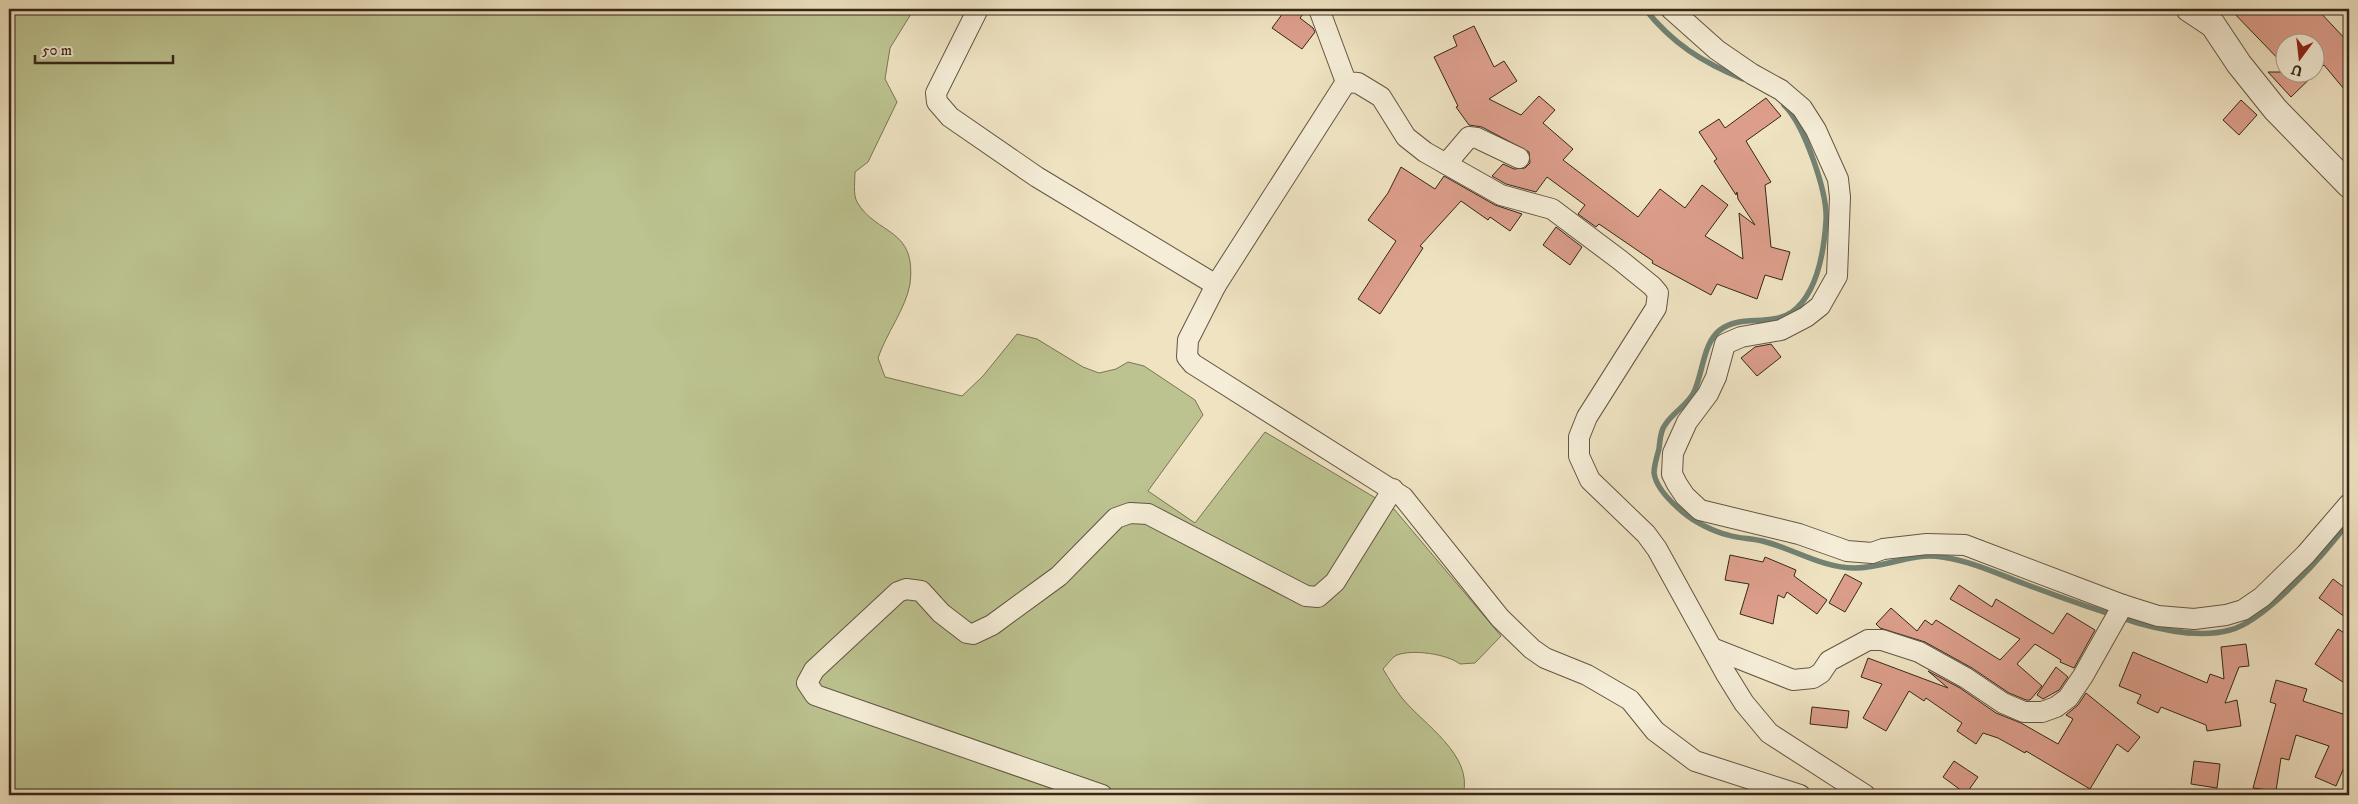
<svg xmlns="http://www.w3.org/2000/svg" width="2358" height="804" viewBox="0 0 2358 804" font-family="'IM FELL DW Pica',serif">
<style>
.green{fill:#bcc390;stroke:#797554}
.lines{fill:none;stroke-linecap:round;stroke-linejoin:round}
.stream{stroke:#728273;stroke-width:5.5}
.building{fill:#dc9e8b;stroke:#362718}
.minor-casing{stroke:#645642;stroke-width:22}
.tertiary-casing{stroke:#645642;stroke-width:27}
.minor{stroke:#f5edd7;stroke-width:20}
.tertiary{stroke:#f5edd7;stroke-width:25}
</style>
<rect width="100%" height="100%" fill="#efe3c2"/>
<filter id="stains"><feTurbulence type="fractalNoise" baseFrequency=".004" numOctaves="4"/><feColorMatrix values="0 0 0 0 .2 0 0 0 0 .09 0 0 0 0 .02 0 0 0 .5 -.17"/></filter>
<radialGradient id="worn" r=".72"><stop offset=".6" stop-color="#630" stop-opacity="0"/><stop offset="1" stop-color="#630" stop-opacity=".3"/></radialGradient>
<path class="green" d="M9,9H914L890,48L885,79L897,102L868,162L855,172C855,180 853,195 857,202C877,236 917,227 910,284C906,308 886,334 878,358L885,377L962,396L983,376L1017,334L1037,339L1083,367L1099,373L1116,369L1128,362L1144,366L1195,400L1203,415L1148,491L1195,523L1265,432L1394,509L1501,636L1475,663L1460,664C1447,654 1413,649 1397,655C1392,657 1387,665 1383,669C1389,679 1395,689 1402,698C1423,724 1474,755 1463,795H9Z"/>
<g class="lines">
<g class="stream">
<path d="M1645,9C1673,44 1702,62 1743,79"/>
<path d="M1784,105C1804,124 1828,193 1826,221C1824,251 1818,293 1792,312C1770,327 1740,314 1720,330C1703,343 1703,373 1694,392C1688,405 1673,412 1665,425C1660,431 1660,441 1659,449C1657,456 1654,466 1654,473C1656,488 1673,504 1684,513C1694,522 1715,532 1728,535C1740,539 1753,538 1766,542C1796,550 1823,568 1855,568C1885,568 1912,552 1942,557C1971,561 1998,574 2025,584C2062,598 2099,611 2138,623C2166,631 2201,638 2230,630C2266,621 2327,551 2349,521"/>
</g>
</g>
<g class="building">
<polygon points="1286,9 1307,9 1300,18 1313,28 1315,32 1302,49 1272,28"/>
<polygon points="2230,9 2317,9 2349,43 2349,95 2324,65 2291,97 2268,72 2316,72 2316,42 2286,42 2286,67"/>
<polygon points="1474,26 1494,67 1504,61 1517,81 1489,99 1521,115 1539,96 1555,110 1543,123 1573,149 1563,160 1638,217 1660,189 1685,208 1702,185 1728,205 1705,236 1743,259 1739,213 1755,225 1738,199 1737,192 1736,195 1714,161 1717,159 1699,132 1719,119 1725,128 1766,98 1781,116 1746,141 1771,182 1765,185 1771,247 1790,252 1782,280 1765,275 1757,299 1717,284 1711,295 1652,263 1653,261 1599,224 1596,227 1578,214 1585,205 1547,177 1536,192 1506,184 1492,176 1503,164 1514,169 1525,168 1530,163 1529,152 1482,127 1469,125 1456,107 1458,106 1434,57 1457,46 1453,36"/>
<polygon points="2241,100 2257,115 2239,135 2223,120"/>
<polygon points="1401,167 1435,189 1444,176 1495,205 1522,214 1510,231 1490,217 1488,220 1461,201 1420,246 1423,248 1380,314 1358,299 1396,241 1368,220 1388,193"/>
<polygon points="1556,227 1582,247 1570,265 1543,245"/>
<polygon points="1771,344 1781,357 1757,376 1741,358 1755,347"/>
<polygon points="1730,555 1763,562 1765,557 1796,570 1794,576 1827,600 1817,614 1787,592 1784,598 1778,595 1773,624 1740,614 1749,584 1725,580"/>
<polygon points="1845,574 1862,583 1845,612 1829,603"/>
<polygon points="2333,579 2349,591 2349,620 2319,598"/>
<polygon points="1959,585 1992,607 1996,599 2053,634 2067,613 2095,630 2074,668 2060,662 2061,660 2035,644 2017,664 2042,686 2030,700 2026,700 2009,693 1972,668 1925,642 1880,628 1876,624 1891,608 1917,631 1925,620 1932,625 1936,620 2000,660 2020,639 1950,599"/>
<polygon points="2338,629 2349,636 2349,686 2315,664"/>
<polygon points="2246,644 2249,666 2239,667 2225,703 2237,700 2241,726 2207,731 2206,725 2161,707 2158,713 2137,703 2141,695 2119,686 2133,652 2207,683 2210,674 2224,679 2221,647"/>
<polygon points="1868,658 1948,688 1928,671 1960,688 1996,713 2021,723 2058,744 2073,719 2066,715 2078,705 2086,693 2140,737 2128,752 2117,744 2090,789 2026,751 2025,753 1998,738 1983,733 1976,744 1957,731 1962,723 1926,698 1924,701 1909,691 1886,731 1863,718 1882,684 1861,677"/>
<polygon points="2056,667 2068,677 2059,690 2043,699 2037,695"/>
<polygon points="2276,680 2307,689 2303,701 2349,716 2349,756 2336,786 2315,777 2329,746 2296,735 2289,760 2281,758 2276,791 2253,788 2276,704 2270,702"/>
<polygon points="1812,707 1849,711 1847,728 1810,724"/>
<polygon points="1954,761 1978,777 1966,794 1943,777"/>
<polygon points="2194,761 2220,764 2217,788 2191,784"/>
</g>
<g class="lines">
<g class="minor-casing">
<g id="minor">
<polyline points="978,9 936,93 937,102 950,117 1037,177 1216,285"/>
<polyline points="1319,9 1346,82 1358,83 1381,97 1406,137 1425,152 1501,195 1552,209 1620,260 1652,286 1658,293 1656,308 1587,417 1579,437 1579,456 1590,480 1646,534 1657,549 1726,674 1744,703 1769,733 1865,795"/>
<polyline points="1671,9 1717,50 1752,74 1781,90 1802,108 1816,130 1838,179 1840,197 1837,276 1820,306 1806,317 1781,330 1741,337 1725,344 1716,377 1708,394 1687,422 1673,453 1672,474 1677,484 1685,496 1700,510 1799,534 1847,551 1872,553 1883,549 1927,544 1965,545 2123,605 2158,616 2194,619 2226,615 2243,610 2262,597 2306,554 2349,504"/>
<polyline points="1346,82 1216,285 1188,340 1187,357 1193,364 1403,497 1500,618 1532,649 1545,658 1587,675 1630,700 1655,731 1695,761 1800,795"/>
<polyline points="1446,164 1469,137 1477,138 1519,158"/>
<polyline points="1712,648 1793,680 1813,678 1821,673 1829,661 1868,640 1882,640 1919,652 1966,678 2003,703 2024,712 2042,712 2056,707 2068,698 2083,676 2123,605"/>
<polyline points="1102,795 815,695 807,683 814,670 898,592 906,589 921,591 941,613 967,633 973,634 992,625 1059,576 1116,518 1130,513 1148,514 1306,596 1318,597 1335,582 1393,489"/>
</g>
</g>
<g class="tertiary-casing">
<polyline id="tertiary" points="2189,9 2213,25 2239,64 2275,109 2349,185"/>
</g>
<use href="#minor" class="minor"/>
<use href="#tertiary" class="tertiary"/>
</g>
<rect width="2358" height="804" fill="none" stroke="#efe3c2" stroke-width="30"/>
<rect x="10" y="10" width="2338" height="784" fill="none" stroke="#362718" stroke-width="2.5"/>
<rect x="15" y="15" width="2328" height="774" fill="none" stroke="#362718"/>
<g transform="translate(2300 58) rotate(195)"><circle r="24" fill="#f5edd7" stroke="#a99e8b"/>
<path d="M0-4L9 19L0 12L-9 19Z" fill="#8f2418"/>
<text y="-8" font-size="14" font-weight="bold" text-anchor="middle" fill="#362718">U</text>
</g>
<path d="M35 55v8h138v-8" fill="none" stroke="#362718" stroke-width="2.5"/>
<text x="42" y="55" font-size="15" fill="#362718" stroke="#f5edd7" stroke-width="4" paint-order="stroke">50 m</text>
<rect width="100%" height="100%" filter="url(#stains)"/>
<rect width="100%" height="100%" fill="url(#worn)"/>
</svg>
